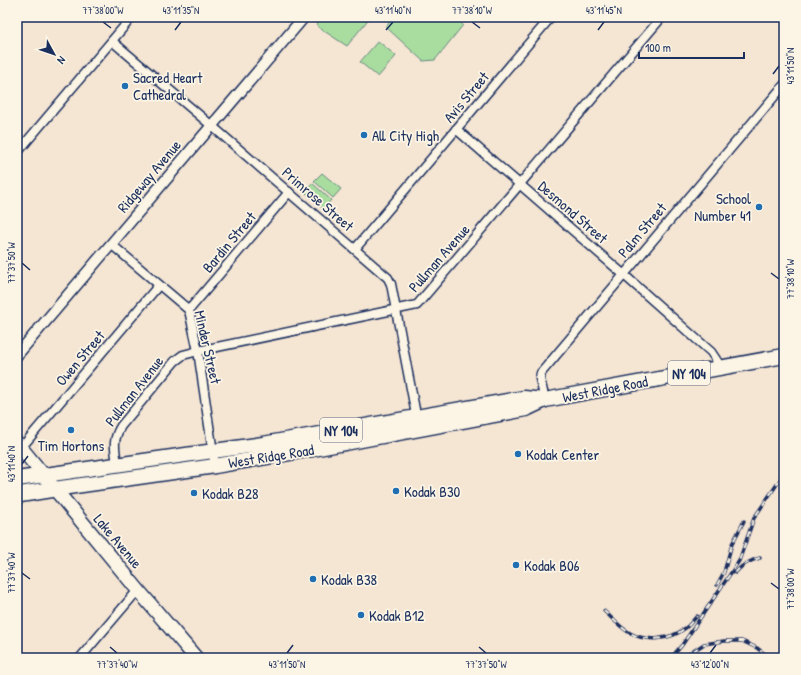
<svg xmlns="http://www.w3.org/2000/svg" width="801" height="675" viewBox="0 0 801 675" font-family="'Patrick Hand',sans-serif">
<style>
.green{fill:#a9dd9f;stroke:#62867e}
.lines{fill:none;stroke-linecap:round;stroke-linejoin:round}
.minor-casing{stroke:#1b2f5e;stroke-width:11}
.tertiary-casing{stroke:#1b2f5e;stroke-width:13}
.primary-casing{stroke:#1b2f5e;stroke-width:16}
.trunk-casing{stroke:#1b2f5e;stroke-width:17}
.motorway-casing{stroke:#1b2f5e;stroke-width:18}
.minor{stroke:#fcf5e5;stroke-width:8}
.tertiary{stroke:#fcf5e5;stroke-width:10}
.primary{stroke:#fcf5e5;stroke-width:13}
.trunk{stroke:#fcf5e5;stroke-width:14}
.motorway{stroke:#fcf5e5;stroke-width:15}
.rail-casing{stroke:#1b2f5e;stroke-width:3.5}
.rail{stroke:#fcf5e5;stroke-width:2;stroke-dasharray:6;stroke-linecap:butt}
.ticks{fill:none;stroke:#1b2f5e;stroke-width:1.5}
.poi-dot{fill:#1f6fb2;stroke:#fcf5e5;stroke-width:1.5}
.labels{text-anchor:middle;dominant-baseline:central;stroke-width:3.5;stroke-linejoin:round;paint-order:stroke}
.shield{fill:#fcf5e5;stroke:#5e6a86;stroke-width:1}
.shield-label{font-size:14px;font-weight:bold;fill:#1b2f5e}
.poi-label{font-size:15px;fill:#1b2f5e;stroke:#fcf5e5;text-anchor:start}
.street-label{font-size:15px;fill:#1b2f5e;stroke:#fcf5e5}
.neatline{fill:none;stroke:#1b2f5e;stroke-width:1.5}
.ticks-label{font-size:10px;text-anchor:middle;fill:#1b2f5e}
</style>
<rect width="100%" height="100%" fill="#f5e5d3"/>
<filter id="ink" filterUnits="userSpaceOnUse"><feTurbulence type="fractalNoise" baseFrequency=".025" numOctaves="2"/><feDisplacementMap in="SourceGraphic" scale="8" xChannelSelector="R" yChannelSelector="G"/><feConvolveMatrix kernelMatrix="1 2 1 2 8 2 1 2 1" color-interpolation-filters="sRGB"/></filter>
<g filter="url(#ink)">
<g class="green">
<polygon points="322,17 370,17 347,46 318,27 317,22"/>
<polygon points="393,17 455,17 463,25 435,60 423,61 386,27"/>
<polygon points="378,41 396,56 378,77 360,62"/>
<polygon points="322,173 341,189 333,198 314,181"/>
<polygon points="312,183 331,200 323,209 305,192"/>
</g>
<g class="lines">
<g class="minor-casing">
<g id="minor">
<polyline points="112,41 212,126 388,278 391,284 417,420"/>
<polyline points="456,129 623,274 711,352 721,367"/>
<polyline points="17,153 132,17"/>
<polyline points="111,244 189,310 198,351 215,466"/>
<polyline points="355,249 551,17"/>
<polyline points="189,310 289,192"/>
<polyline points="545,400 540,379 541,373 784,85"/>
<polyline points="21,448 159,285"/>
<path d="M117,464C115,448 112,441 121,426L175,361L183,355L198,351L417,305L662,17"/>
<polyline points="17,655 21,658"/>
<polyline points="80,658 138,590"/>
</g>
</g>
<g class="tertiary-casing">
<polyline id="tertiary" points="17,355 304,17"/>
</g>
<g class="primary-casing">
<polyline id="primary" points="17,443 138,590 196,658"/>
</g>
<g class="trunk-casing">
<g id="trunk">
<polyline points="17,479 263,444 524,398 544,400"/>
<polyline points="54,489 215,466 313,449 526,409 545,400 784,356"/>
</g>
</g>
<g class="motorway-casing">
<polyline id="motorway" points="17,495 54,489"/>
</g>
<use href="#minor" class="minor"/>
<use href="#tertiary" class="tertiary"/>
<use href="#primary" class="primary"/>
<use href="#trunk" class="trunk"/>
<use href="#motorway" class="motorway"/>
<g class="rail-casing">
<g id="rail">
<path d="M735,573C742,565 750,560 760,558"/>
<polyline points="717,585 724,572 732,544 744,521"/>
<path d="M604,611C612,618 621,628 630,633C646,642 670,640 684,629C689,626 693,620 697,616"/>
<polyline points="671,658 682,645 739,561 754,518 784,474"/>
<polyline points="683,658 704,644 724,641 742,641 757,648 770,658"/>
</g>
</g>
<use href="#rail" class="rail"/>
</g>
</g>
<path class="ticks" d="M103,22L111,28M472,22L480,28M175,30L181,22M386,30L393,22M598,30L604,22M773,74L779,66M22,263L30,270M771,273L779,279M22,464L28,456M22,573L30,579M771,583L779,589M110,647L117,653M479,647L486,653M287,653L293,645M710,653L716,645"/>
<g class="poi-dot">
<circle cx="125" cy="86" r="4"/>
<circle cx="364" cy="135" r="4"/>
<circle cx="759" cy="207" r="4"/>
<circle cx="71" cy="430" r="4"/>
<circle cx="518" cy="454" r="4"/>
<circle cx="396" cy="491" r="4"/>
<circle cx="194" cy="493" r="4"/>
<circle cx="516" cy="565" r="4"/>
<circle cx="313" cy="579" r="4"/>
<circle cx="361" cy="615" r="4"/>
</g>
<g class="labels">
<g class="shield">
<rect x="668" y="361" width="42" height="24" rx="3"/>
<rect x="320" y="418" width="42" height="24" rx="3"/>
</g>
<g class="shield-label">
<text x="689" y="373">NY 104</text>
<text x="341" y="430">NY 104</text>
</g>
<g class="poi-label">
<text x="133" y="77">Sacred Heart<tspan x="133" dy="17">Cathedral</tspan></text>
<text x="372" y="135">All City High</text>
<text x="751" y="198" text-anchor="end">School<tspan x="751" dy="17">Number 41</tspan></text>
<text x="71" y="445" text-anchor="middle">Tim Hortons</text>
<text x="526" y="454">Kodak Center</text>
<text x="404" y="491">Kodak B30</text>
<text x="202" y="493">Kodak B28</text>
<text x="524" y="565">Kodak B06</text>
<text x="321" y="579">Kodak B38</text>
<text x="369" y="615">Kodak B12</text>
</g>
<g class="street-label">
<text transform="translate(466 97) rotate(-50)">Avis Street</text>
<text transform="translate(149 176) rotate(-50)">Ridgeway Avenue</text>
<text transform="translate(318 199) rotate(41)">Primrose Street</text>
<text transform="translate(573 212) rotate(41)">Desmond Street</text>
<text transform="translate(642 230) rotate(-50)">Palm Street</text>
<text transform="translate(229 242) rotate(-50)">Bardin Street</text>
<text transform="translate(439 258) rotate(-49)">Pullman Avenue</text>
<text transform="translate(208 347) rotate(77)">Minder Street</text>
<text transform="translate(80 358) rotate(-50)">Owen Street</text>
<text transform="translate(605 389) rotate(-11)">West Ridge Road</text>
<text transform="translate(134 391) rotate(-52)">Pullman Avenue</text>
<text transform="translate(271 456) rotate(-9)">West Ridge Road</text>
<text transform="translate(118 541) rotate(50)">Lake Avenue</text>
</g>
</g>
<rect width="801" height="675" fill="none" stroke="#fcf5e5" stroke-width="44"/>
<g transform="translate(54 54) rotate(130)" stroke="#fcf5e5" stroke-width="3" paint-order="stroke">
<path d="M0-3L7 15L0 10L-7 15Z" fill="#1b2f5e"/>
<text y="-6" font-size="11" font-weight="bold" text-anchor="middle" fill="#1b2f5e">N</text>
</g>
<path d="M639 52v6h105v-6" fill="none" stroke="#1b2f5e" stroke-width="2"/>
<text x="645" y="52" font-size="12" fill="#1b2f5e" stroke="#fcf5e5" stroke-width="3" paint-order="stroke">100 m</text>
<rect x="22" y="22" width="757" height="631" class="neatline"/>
<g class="ticks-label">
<text x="103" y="14">77°38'00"W</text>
<text x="181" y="14">43°11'35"N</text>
<text x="393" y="14">43°11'40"N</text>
<text x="472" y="14">77°38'10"W</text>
<text x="604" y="14">43°11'45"N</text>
<text transform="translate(790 66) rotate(-90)" y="4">43°11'50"N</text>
<text transform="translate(11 263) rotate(-90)" y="4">77°37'50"W</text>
<text transform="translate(790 279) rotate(-90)" y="4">77°38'10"W</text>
<text transform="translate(11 464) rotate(-90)" y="4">43°11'40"N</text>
<text transform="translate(11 573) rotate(-90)" y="4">77°37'40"W</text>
<text transform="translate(790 589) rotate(-90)" y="4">77°38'00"W</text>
<text x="117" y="668">77°37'40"W</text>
<text x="287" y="668">43°11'50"N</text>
<text x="486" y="668">77°37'50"W</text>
<text x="710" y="668">43°12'00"N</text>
</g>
</svg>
